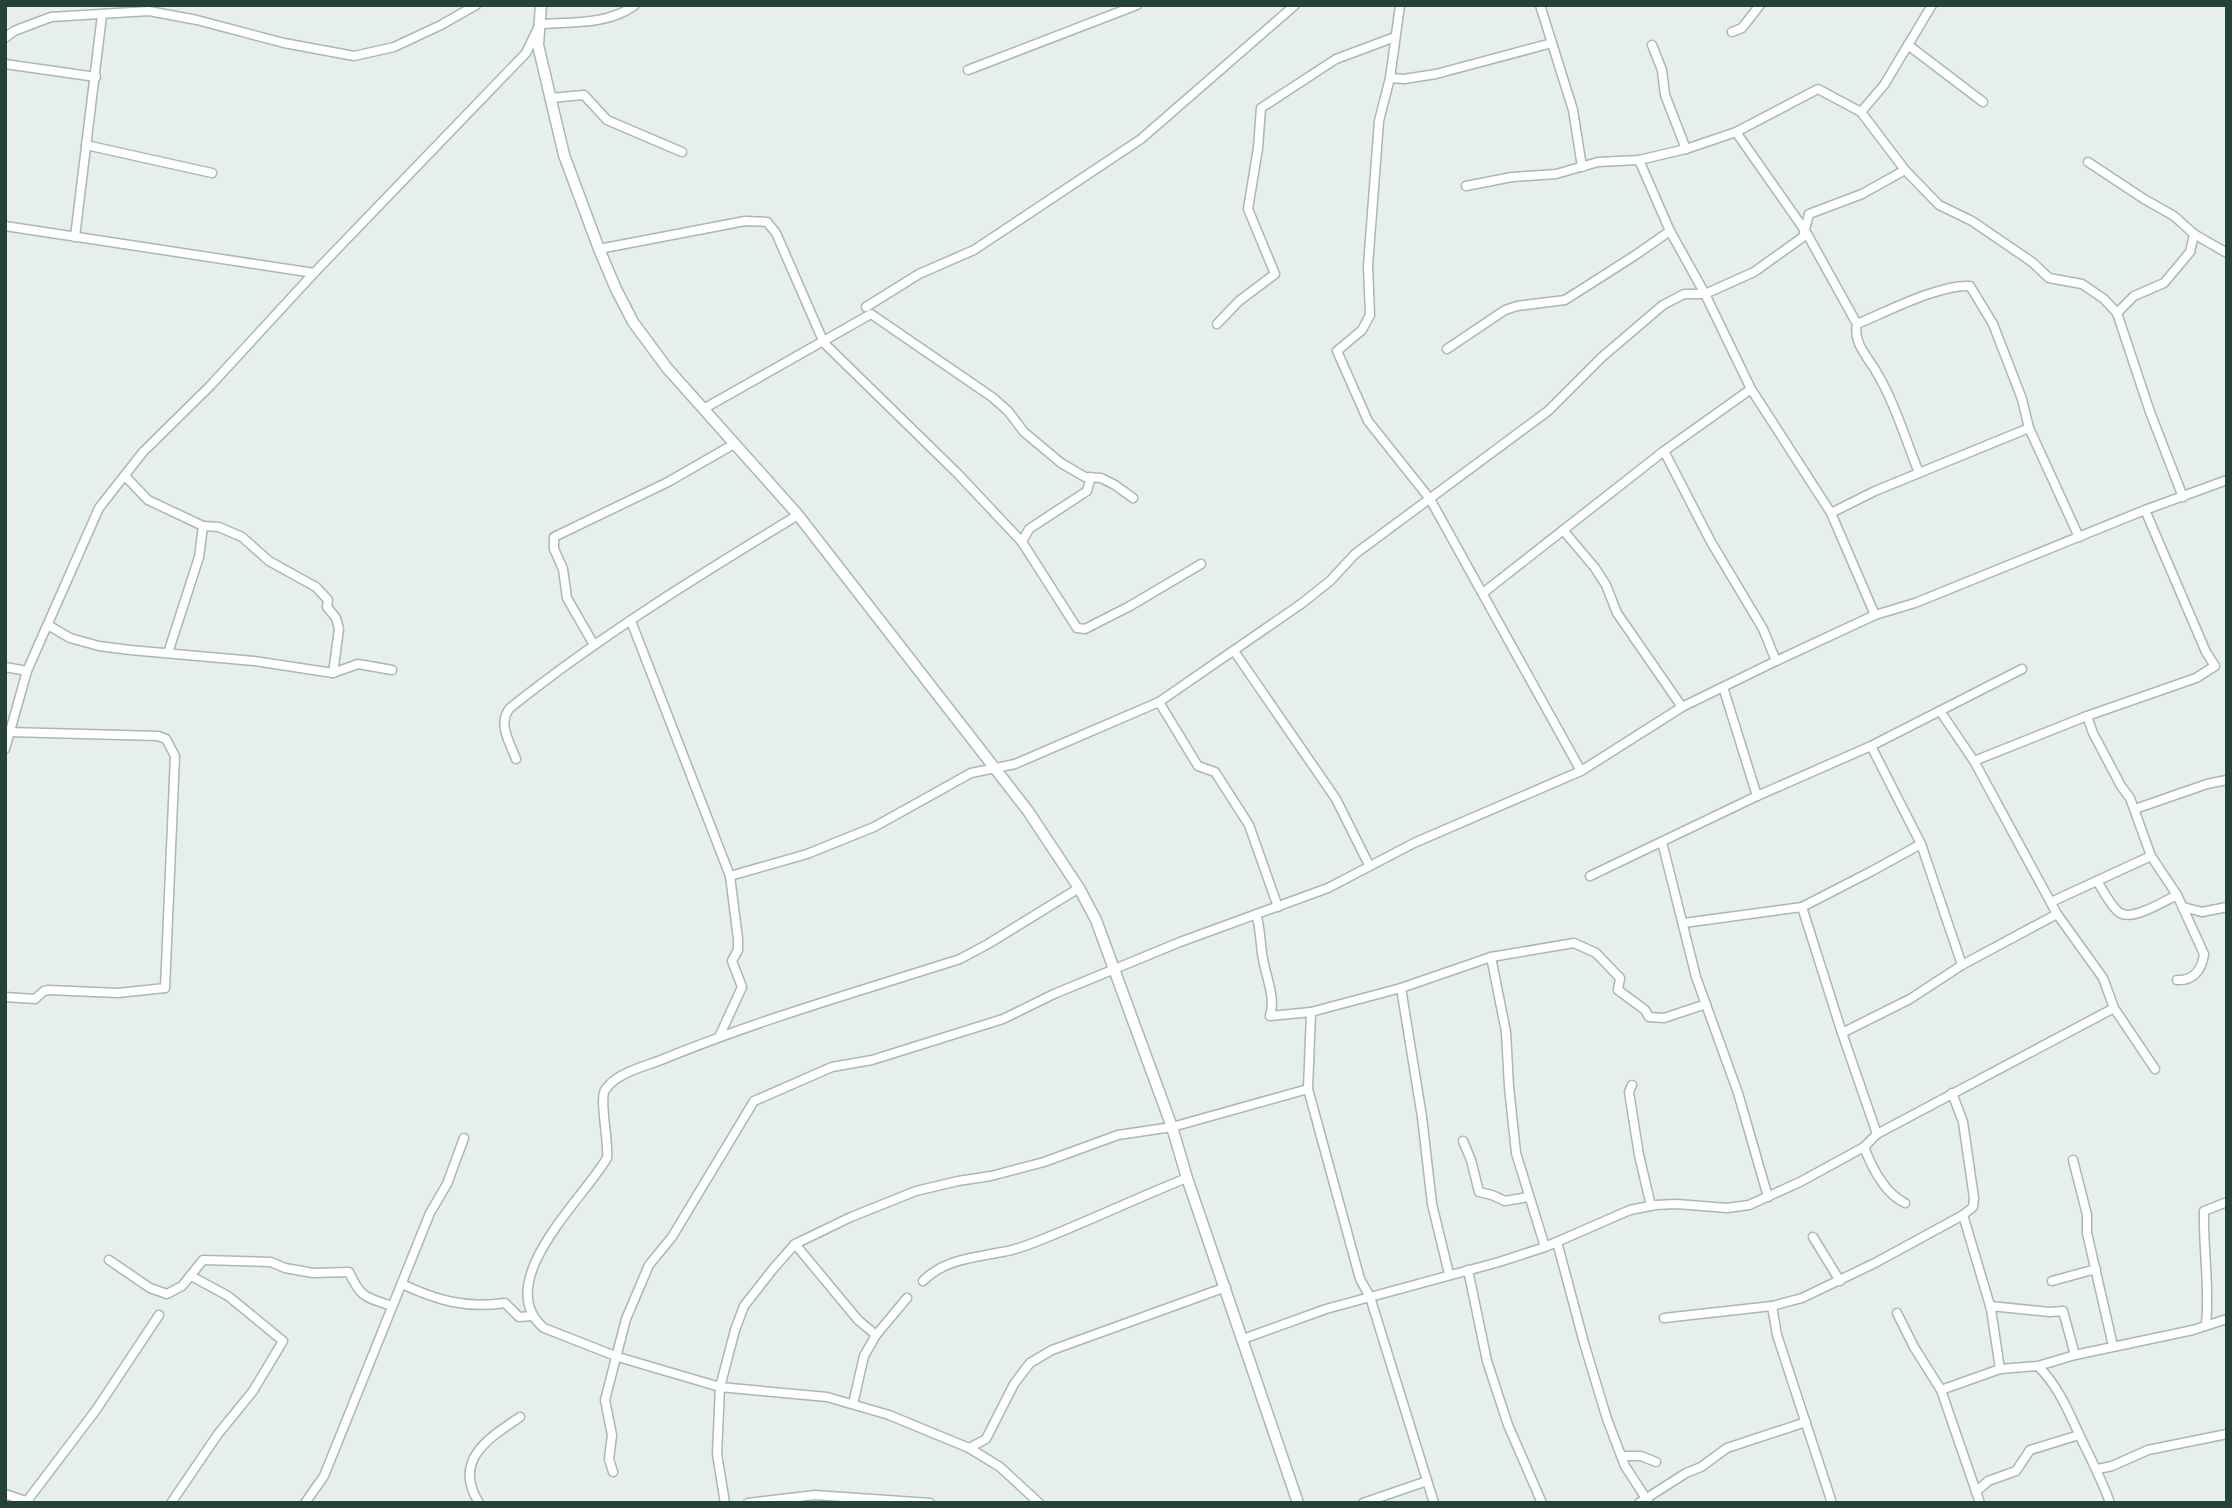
<svg xmlns="http://www.w3.org/2000/svg" width="2232" height="1508" viewBox="0 0 2232 1508" font-family="'Noto Sans',sans-serif">
<style>
.lines{fill:none;stroke-linecap:round;stroke-linejoin:round}
.minor-casing{stroke:#a8b8b2;stroke-width:11}
.tertiary-casing{stroke:#a8b8b2;stroke-width:13}
.minor{stroke:#fff;stroke-width:8}
.tertiary{stroke:#fff;stroke-width:10}
</style>
<rect width="100%" height="100%" fill="#e6efeb"/>
<g class="lines">
<g class="minor-casing">
<g id="minor">
<polyline points="1400,5 1390,78 1379,121 1368,266 1370,315 1362,330 1337,351 1368,421 1430,499 1581,771"/>
<polyline points="1540,5 1573,110 1582,167"/>
<polyline points="1732,32 1742,28 1760,5"/>
<polyline points="5,38 14,31 51,17 149,11 197,20 284,43 354,56 394,47 441,25 476,5"/>
<polyline points="1652,45 1662,70 1665,95 1686,149"/>
<polyline points="1908,45 1932,5"/>
<polyline points="5,64 96,77"/>
<polyline points="968,70 1137,5"/>
<polyline points="1390,78 1404,79 1436,74 1552,43"/>
<polyline points="550,98 584,95 607,120 682,152"/>
<polyline points="1983,102 1908,45 1884,85 1861,112 1905,170 1939,205 1972,221 2032,262 2049,278 2082,284 2104,299 2117,313 2150,412 2183,497"/>
<path d="M1736,132L1806,232L1857,324C1853,341 1865,354 1874,368C1894,400 1905,438 1919,473"/>
<polyline points="86,145 212,173"/>
<polyline points="1639,160 1670,231 1705,294 1751,389 1831,513 1875,615"/>
<polyline points="2088,162 2144,199 2174,216 2194,234 2190,252 2164,283 2134,296 2117,313"/>
<polyline points="1466,186 1512,177 1556,174 1598,162 1639,160 1686,149 1736,132 1818,89 1861,112"/>
<polyline points="5,226 314,273"/>
<polyline points="2194,234 2227,253"/>
<polyline points="75,237 102,15"/>
<polyline points="599,249 745,221 767,222 776,233 824,343 958,474 1022,542 1077,628 1085,629 1130,606 1201,564"/>
<polyline points="866,307 919,274 974,250 1141,139 1295,5"/>
<polyline points="1217,324 1239,301 1275,274 1248,209 1258,148 1261,108 1336,59 1395,37"/>
<path d="M1857,324C1886,312 1940,284 1970,286L1993,324L2022,399L2029,428L2079,537"/>
<polyline points="1447,349 1505,310 1517,306 1565,300 1634,256 1670,231"/>
<polyline points="705,408 871,314 992,397 1008,411 1024,432 1061,463 1085,477 1101,478 1115,485 1133,498"/>
<polyline points="1664,451 1711,542 1763,629 1776,661"/>
<polyline points="125,476 148,500 203,526 199,557 168,653"/>
<polyline points="1831,513 1875,491 2029,428"/>
<polyline points="203,526 219,527 242,537 269,561 316,587 328,600 327,607 336,618 339,629 333,673"/>
<polyline points="1563,530 1595,568 1606,585 1617,613 1682,707"/>
<polyline points="1022,542 1029,529 1087,491 1091,477"/>
<polyline points="1483,593 1664,451 1751,389"/>
<polyline points="631,621 730,876 738,939 738,950 732,961 742,987 720,1035"/>
<polyline points="48,625 70,638 99,646 130,650 254,661 333,673 358,664 392,670"/>
<polyline points="594,645 567,598 563,569 554,549 554,537 668,482 734,444"/>
<polyline points="1234,651 1336,799 1369,865"/>
<polyline points="5,667 27,671"/>
<polyline points="1723,687 1757,796"/>
<polyline points="1159,702 1198,766 1215,772 1249,825 1278,907"/>
<path d="M2087,716L2093,733L2121,786L2130,798L2151,856L2177,895L2204,954C2202,970 2193,981 2177,980"/>
<polyline points="1871,746 1921,844 1962,965"/>
<path d="M5,749L27,671L99,508L143,452L210,386L314,273L526,53L540,24C572,22 608,25 635,5"/>
<path d="M516,759C510,743 497,723 510,708C600,636 699,575 798,515"/>
<polyline points="1974,761 2087,716 2196,678 2215,666 2206,652 2145,510"/>
<polyline points="2135,809 2207,784 2227,780"/>
<polyline points="1662,842 1696,977 1738,1093 1768,1197"/>
<polyline points="730,876 807,854 874,827 971,773 1015,764 1159,702 1301,604 1330,581 1355,554 1548,411 1602,357 1663,305 1684,294 1705,294 1754,272 1803,237 1809,214 1862,194 1905,170"/>
<polyline points="1590,876 1757,796 1871,746 2022,669"/>
<path d="M2097,881C2103,890 2111,907 2120,913C2133,921 2164,901 2177,895"/>
<polyline points="2051,902 2151,856"/>
<polyline points="1802,907 1842,1033 1877,1134"/>
<polyline points="2183,907 2202,912 2227,907"/>
<path d="M1256,914C1261,930 1260,944 1263,959C1266,977 1276,998 1270,1016L1311,1012L1401,988L1491,957L1574,943L1596,953L1620,978L1618,990L1645,1010L1649,1017L1664,1018L1706,1004"/>
<polyline points="2057,914 2103,978 2114,1008 2155,1069"/>
<polyline points="1684,923 1802,907 1872,871 1921,844"/>
<polyline points="1491,957 1506,1032 1509,1087 1516,1153 1545,1247"/>
<polyline points="1401,988 1422,1117 1432,1204 1449,1274"/>
<polyline points="5,997 35,999 44,991 48,990 118,993 165,988 175,756 166,739 158,736 9,732"/>
<polyline points="1311,1012 1308,1089 1360,1279 1370,1297 1434,1503"/>
<polyline points="1842,1033 1910,999 1962,965 2057,914 1974,761 1940,711"/>
<polyline points="1632,1085 1629,1092 1639,1155 1651,1206"/>
<polyline points="1463,1141 1471,1160 1479,1192 1492,1195 1505,1201 1528,1197"/>
<path d="M1864,1147C1872,1168 1884,1193 1905,1203"/>
<polyline points="2073,1160 2087,1215 2087,1233 2113,1346"/>
<polyline points="1963,1215 1991,1309 2000,1369"/>
<polyline points="1813,1237 1840,1281"/>
<polyline points="1557,1242 1584,1343 1607,1419 1625,1466 1649,1503"/>
<polyline points="795,1244 858,1320 876,1335"/>
<path d="M109,1260L150,1288L167,1294L182,1286L203,1260L271,1262L285,1268L313,1273L349,1272C360,1296 364,1297 389,1305"/>
<polyline points="1468,1270 1487,1361 1508,1425 1542,1503"/>
<path d="M923,1281C945,1259 973,1258 1002,1252C1016,1250 1031,1244 1043,1239C1091,1220 1139,1197 1187,1178"/>
<polyline points="2052,1281 2096,1269"/>
<path d="M402,1284C436,1300 466,1309 505,1303L519,1317L533,1316"/>
<polyline points="1772,1306 1777,1335 1832,1503"/>
<polyline points="1990,1306 2050,1312 2063,1311 2075,1355"/>
<polyline points="1897,1313 1914,1347 1941,1390 1980,1503"/>
<polyline points="1664,1318 1772,1306 1802,1298 1875,1263 1963,1215 1973,1207 1974,1198 1963,1122 1952,1093"/>
<path d="M2206,1324C2210,1287 2203,1249 2204,1211L2227,1202"/>
<polyline points="1243,1339 1326,1309 1499,1262 1545,1247 1630,1210 1655,1205 1677,1204 1727,1208 1749,1205 1800,1182 1864,1147 1877,1134 2114,1008"/>
<path d="M2038,1366C2057,1385 2067,1408 2078,1432C2089,1456 2101,1477 2110,1503"/>
<polyline points="1941,1390 2000,1369 2038,1366 2075,1355 2193,1330 2227,1319"/>
<polyline points="853,1404 864,1356 876,1335 907,1298"/>
<polyline points="969,1448 986,1439 1014,1384 1030,1363 1052,1350 1226,1287"/>
<polyline points="1621,1456 1641,1456 1656,1462"/>
<polyline points="2098,1469 2112,1466 2148,1450 2227,1434"/>
<polyline points="613,1472 609,1459 612,1435 605,1400 626,1319 649,1265 672,1237 754,1101 832,1067 872,1060 1003,1019 1054,994 1180,942 1328,888 1414,843 1581,771 1682,707 1776,661 1875,615 1915,603 2145,510 2227,480"/>
<polyline points="1976,1492 1988,1481 2016,1471 2030,1450 2079,1435"/>
<polyline points="5,1494 29,1502"/>
<polyline points="27,1501 96,1410 159,1315"/>
<polyline points="171,1503 218,1434 253,1391 283,1341 228,1296 191,1276"/>
<polyline points="305,1503 324,1476 430,1213 447,1184 464,1138"/>
<path d="M479,1503C452,1460 489,1438 520,1417"/>
<polyline points="725,1503 717,1454 720,1387 735,1330 744,1306 773,1269 795,1244 851,1217 916,1191 958,1181 991,1176 1044,1162 1118,1135 1172,1127 1308,1089"/>
<polyline points="748,1503 815,1495 930,1503"/>
<path d="M1039,1503L1000,1467L969,1448L889,1415L827,1397L720,1387L618,1357L544,1328C490,1283 584,1198 607,1158C609,1141 599,1100 605,1090C616,1073 643,1067 661,1060C758,1020 860,991 960,959L988,944L1079,888"/>
<polyline points="1363,1503 1427,1481"/>
<polyline points="1639,1503 1686,1473 1701,1467 1727,1448 1806,1422"/>
</g>
</g>
<g class="tertiary-casing">
<polyline id="tertiary" points="541,5 538,45 564,155 599,249 616,289 633,322 667,368 798,515 1028,811 1079,888 1096,920 1172,1127 1187,1178 1298,1503"/>
</g>
<use href="#minor" class="minor"/>
<use href="#tertiary" class="tertiary"/>
</g>
<rect width="2232" height="1508" fill="none" stroke="#24423a" stroke-width="14"/>
</svg>
